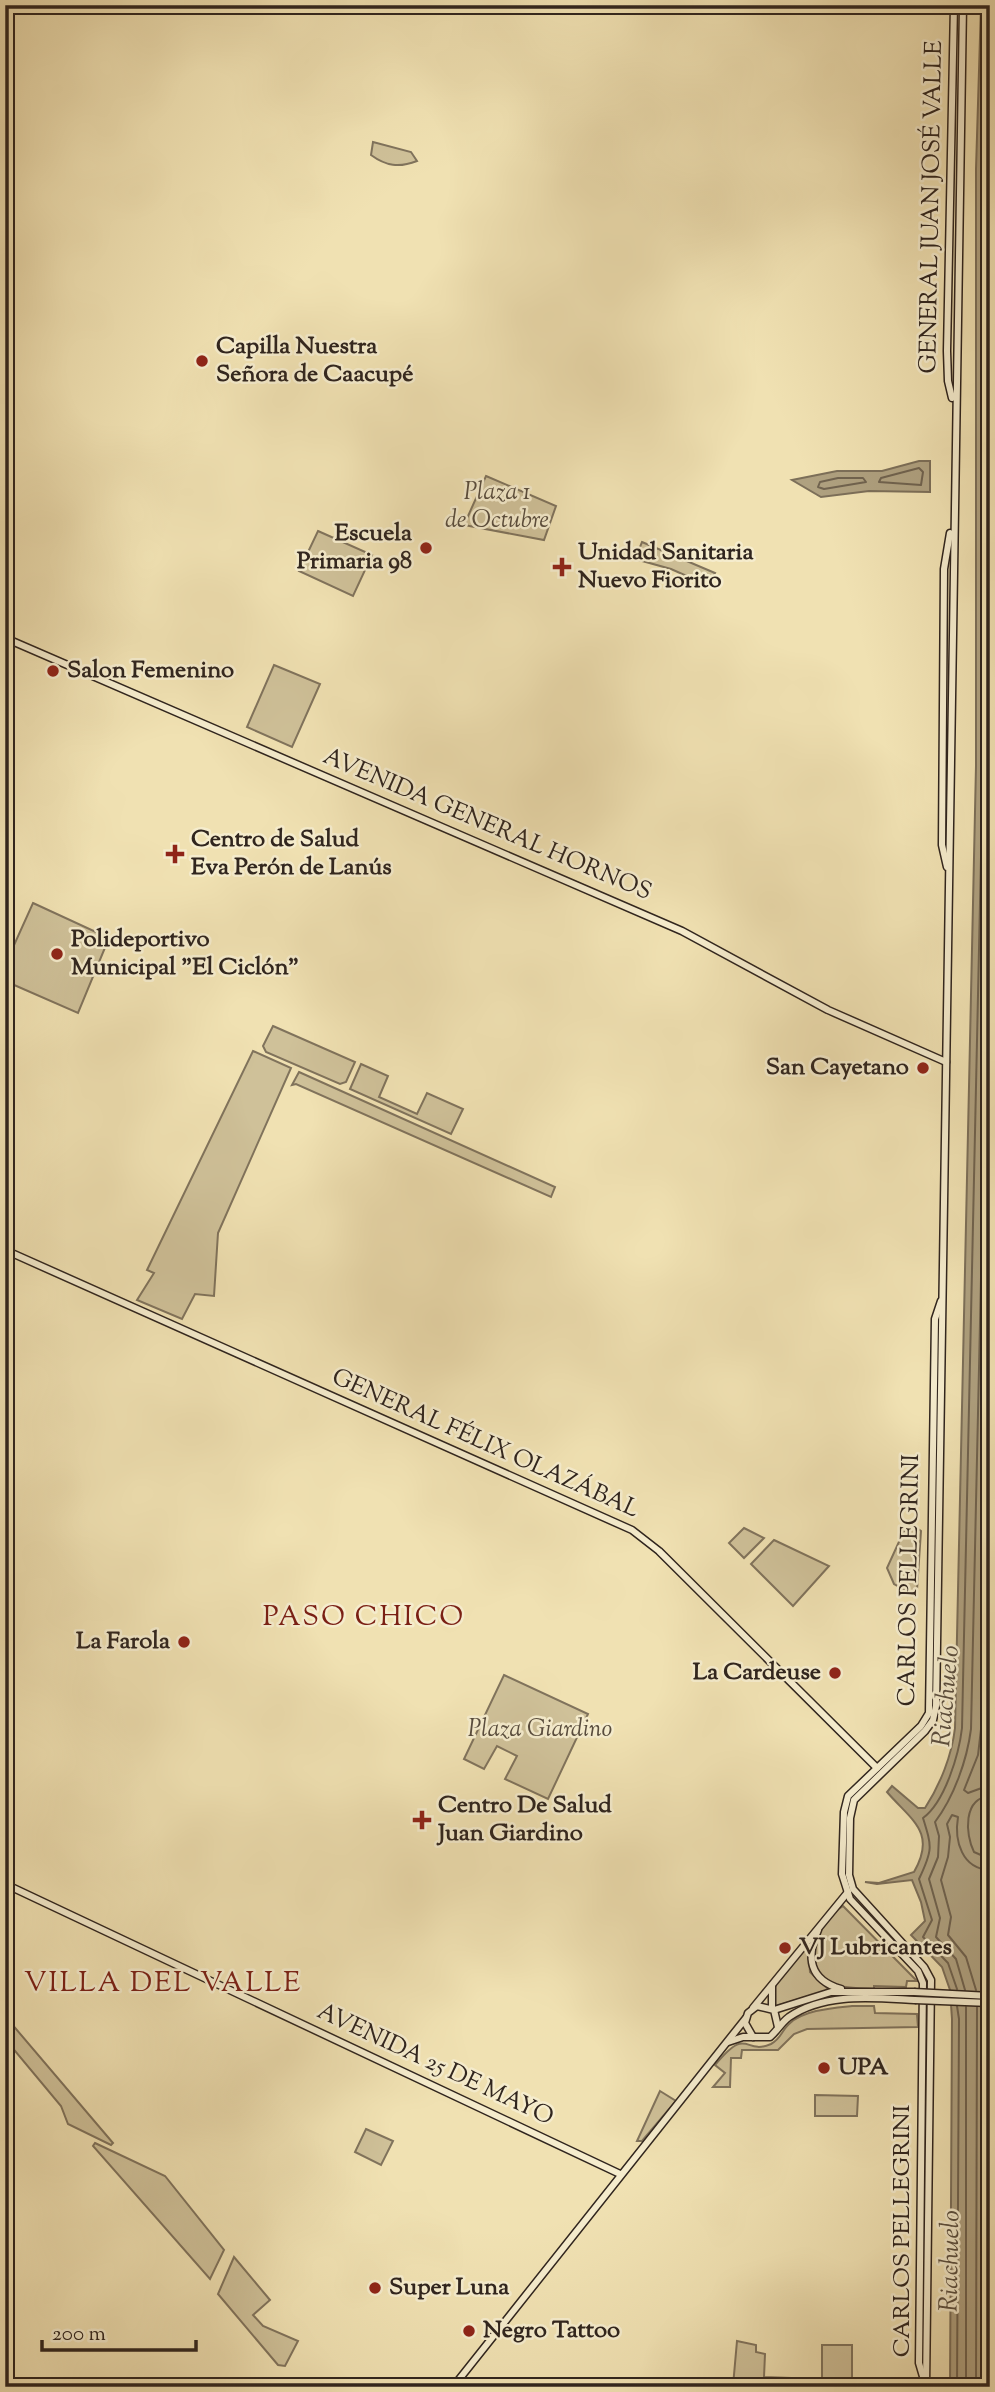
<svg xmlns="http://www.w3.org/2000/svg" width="995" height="2392" viewBox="0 0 995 2392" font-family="'Sorts Mill Goudy',serif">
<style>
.green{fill:#cfc199;stroke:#80735c;stroke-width:2}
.water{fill:#afa180;stroke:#7c6f59;stroke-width:2}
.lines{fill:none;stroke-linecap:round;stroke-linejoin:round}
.shore{stroke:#70634f;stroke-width:2}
.secondary-casing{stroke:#30251e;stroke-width:9}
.secondary{stroke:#f5eccd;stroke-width:6}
.secondary-bridge-casing{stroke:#30251e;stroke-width:9;stroke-linecap:butt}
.secondary-bridge{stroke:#f5eccd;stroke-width:6}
.poi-dot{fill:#8f2418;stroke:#f5eccd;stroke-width:2.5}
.labels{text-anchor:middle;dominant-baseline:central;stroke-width:5;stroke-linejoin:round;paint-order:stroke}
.street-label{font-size:24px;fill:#30251e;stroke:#f5eccd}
.poi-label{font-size:24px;font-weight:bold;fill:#30251e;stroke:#f5eccd;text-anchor:start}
.park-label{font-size:24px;font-style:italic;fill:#584c3d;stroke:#f5eccd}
.water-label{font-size:26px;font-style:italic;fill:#5c5040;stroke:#f5eccd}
.quarter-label{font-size:28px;letter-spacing:2px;fill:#7a1f14;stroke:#f5eccd}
</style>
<rect width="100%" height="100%" fill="#f0e1b2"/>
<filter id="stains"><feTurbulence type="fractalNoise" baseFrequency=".00286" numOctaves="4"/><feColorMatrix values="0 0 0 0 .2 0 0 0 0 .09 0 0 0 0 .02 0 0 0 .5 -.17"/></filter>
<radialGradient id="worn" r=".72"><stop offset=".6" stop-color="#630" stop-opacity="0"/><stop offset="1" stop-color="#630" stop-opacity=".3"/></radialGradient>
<g class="green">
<path d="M373,142L411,152L417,161C399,168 386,166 371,155Z"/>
<polygon points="486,476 556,506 544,540 464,525"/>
<polygon points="318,531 372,555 353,596 299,571"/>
<polygon points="642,542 715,573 707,585 671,569 635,559"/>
<polygon points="274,665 320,684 292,747 247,727"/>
<polygon points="33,903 109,938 78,1013 5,981 5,965"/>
<polygon points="273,1026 355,1062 346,1082 340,1084 266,1052 263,1046"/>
<polygon points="253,1051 291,1068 218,1233 214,1296 195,1294 182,1319 137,1300 154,1273 147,1270"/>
<polygon points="361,1064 388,1076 379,1097 417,1114 427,1093 463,1109 451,1134 350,1089"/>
<polygon points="299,1072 555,1187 551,1197 296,1084 292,1085"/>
<polygon points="908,1522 921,1531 917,1590 912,1594 894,1584 887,1568"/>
<polygon points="744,1528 764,1538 744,1558 729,1543"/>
<polygon points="774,1540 829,1566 793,1606 751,1564"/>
<polygon points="504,1675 588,1714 548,1799 505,1779 517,1756 497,1746 484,1769 464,1759"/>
<path d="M843,1906L917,1981H907L906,1987L874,1986V1989C860,1988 837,1989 825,1980C801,1961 820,1918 843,1906Z"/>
<polygon points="808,1943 810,1972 829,1990 776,2006 772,2004 772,1989"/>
<path d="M852,2006H874L875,2013L917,2014L918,2027L807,2029L794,2034L778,2050H742L741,2058H731L730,2087H713L725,2073L715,2065C749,2024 743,2056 771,2044C781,2039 782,2030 789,2024C803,2010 833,2008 852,2006Z"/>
<polygon points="5,2016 113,2143 111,2145 68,2124 61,2106 5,2039"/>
<polygon points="660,2091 676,2101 642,2141 637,2141"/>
<polygon points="815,2095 858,2096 857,2116 815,2116"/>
<polygon points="366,2129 393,2141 381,2165 355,2152"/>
<polygon points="95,2143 165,2176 224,2250 210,2279 93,2146"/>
<polygon points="234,2257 270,2300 253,2315 263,2326 298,2341 285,2366 278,2365 218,2294"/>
<polygon points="737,2341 756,2345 756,2352 765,2354 764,2377 790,2378 787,2387 733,2386"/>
<rect x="822" y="2345" width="30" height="42"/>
</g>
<g class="water">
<path d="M981,5H990V1802L983,1828L990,1852L988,2387H950L952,2019L950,1990L942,1967L911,1935L925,1921L921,1902L912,1880L877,1884L865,1882L879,1883L914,1872C937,1832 911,1820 887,1792L892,1786L918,1808H925C940,1785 952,1755 955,1728L976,766V169Z"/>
<polygon points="919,461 930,461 930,492 869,491 821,497 792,480 837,471 882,471"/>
</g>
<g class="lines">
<g class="shore">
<polygon points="919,468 923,472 921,485 879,482 881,478"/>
<polygon points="838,478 863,478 866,482 824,489 818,487 820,482"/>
<polyline points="990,1303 981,1729 978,1755 964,1790 968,1793 990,1785"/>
<path d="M990,1796C963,1798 965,1834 974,1852L990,1859"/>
<path d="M957,1989L948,1963L923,1937L932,1920L919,1879C933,1850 932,1847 923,1818C945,1802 959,1754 962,1728L983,766V169L988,5"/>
<path d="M965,1990L956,1959L936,1937L940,1918L929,1879L938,1857L939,1836L935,1822C954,1797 967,1760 971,1729L990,872"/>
<path d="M976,1990L966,1957L948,1935L951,1917L941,1880L948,1857L950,1837L947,1824L952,1815L958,1817C954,1841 962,1869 990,1870"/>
<polyline points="957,2006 959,2019 957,2387"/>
<polyline points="966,2387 966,2007"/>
<polyline points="976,2387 977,2007"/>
</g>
<g class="secondary-casing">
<g id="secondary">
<polyline points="952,398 948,381 947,351 954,5"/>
<polyline points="5,638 682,931 828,1010 946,1062"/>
<polyline points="947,867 942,845 944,569 950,533"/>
<polyline points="5,1250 632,1530 659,1551 877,1768"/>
<polyline points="5,1884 620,2174"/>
<path d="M818,1930C806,1957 809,1980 841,1989"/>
<polyline points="753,2008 848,1892"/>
<polyline points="772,2008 772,1986"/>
<polyline points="774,2010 831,1992 914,1992"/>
<polyline points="753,2037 745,2023 748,2013 757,2006 774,2010 778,2027"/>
<path d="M728,2042L743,2037H770C777,2031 781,2023 789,2017C825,1992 874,1998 915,2000"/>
<polyline points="924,2380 919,2363 923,1983 918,1971 850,1899 842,1874 844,1812 848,1796 921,1726 929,1713 935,1319 941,1301"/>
<polyline points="453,2387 746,2018"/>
<polyline points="926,2387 931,1980 924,1967 853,1889 849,1875 850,1818 854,1800 925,1731 933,1720 936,1706 963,5"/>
</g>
</g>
<use href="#secondary" class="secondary"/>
<g class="secondary-bridge-casing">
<g id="secondary-bridge">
<polyline points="914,1992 990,1996"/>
<polyline points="915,2000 990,2003"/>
</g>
</g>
<use href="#secondary-bridge" class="secondary-bridge"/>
</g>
<g class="poi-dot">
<circle cx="202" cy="361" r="7"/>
<circle cx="426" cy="548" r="7"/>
<path d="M558.5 556.5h7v7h7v7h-7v7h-7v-7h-7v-7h7z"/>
<circle cx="53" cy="671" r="7"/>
<path d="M171.5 843.5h7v7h7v7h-7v7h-7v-7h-7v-7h7z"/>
<circle cx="57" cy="954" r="7"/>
<circle cx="923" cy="1068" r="7"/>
<circle cx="184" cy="1642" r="7"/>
<circle cx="835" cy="1673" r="7"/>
<path d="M418.5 1809.5h7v7h7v7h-7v7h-7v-7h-7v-7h7z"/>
<circle cx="785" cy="1948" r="7"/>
<circle cx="824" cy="2068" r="7"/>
<circle cx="375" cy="2288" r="7"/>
<circle cx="469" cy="2331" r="7"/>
</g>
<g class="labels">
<g class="street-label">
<text transform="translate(932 207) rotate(-89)">GENERAL JUAN JOSÉ VALLE</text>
<text transform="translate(487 825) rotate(23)">AVENIDA GENERAL HORNOS</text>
<text transform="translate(485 1444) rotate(24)">GENERAL FÉLIX OLAZÁBAL</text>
<text transform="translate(910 1580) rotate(-89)">CARLOS PELLEGRINI</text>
<text transform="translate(435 2065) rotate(25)">AVENIDA 25 DE MAYO</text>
<text transform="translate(903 2231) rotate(-90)">CARLOS PELLEGRINI</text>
</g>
<g class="poi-label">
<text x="216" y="347">Capilla Nuestra<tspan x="216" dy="28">Señora de Caacupé</tspan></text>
<text x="412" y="534" text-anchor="end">Escuela<tspan x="412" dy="28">Primaria 98</tspan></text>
<text x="578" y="553">Unidad Sanitaria<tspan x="578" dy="28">Nuevo Fiorito</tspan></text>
<text x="67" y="671">Salon Femenino</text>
<text x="191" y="840">Centro de Salud<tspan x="191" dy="28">Eva Perón de Lanús</tspan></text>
<text x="71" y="940">Polideportivo<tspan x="71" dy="28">Municipal "El Ciclón"</tspan></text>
<text x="909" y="1068" text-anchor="end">San Cayetano</text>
<text x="170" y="1642" text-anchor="end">La Farola</text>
<text x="821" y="1673" text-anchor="end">La Cardeuse</text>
<text x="438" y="1806">Centro De Salud<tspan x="438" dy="28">Juan Giardino</tspan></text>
<text x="799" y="1948">VJ Lubricantes</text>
<text x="838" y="2068">UPA</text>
<text x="389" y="2288">Super Luna</text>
<text x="483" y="2331">Negro Tattoo</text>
</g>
<g class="park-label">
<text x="497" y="493">Plaza 1<tspan x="497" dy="28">de Octubre</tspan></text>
<text x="540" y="1730">Plaza Giardino</text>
</g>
<g class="water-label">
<text transform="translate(947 1696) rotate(-85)">Riachuelo</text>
<text transform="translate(951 2261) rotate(-89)">Riachuelo</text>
</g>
<g class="quarter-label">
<text x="364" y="1618">PASO CHICO</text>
<text x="163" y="1984">VILLA DEL VALLE</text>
</g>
</g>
<rect width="995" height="2392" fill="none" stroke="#f0e1b2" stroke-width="28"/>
<rect x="7" y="7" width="981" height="2378" fill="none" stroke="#30251e" stroke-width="3.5"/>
<rect x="14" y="14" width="967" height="2364" fill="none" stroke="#30251e" stroke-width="2"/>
<path d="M42 2340v10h154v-10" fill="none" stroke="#30251e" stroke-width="3.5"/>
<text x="52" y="2340" font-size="21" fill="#30251e" stroke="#f5eccd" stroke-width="5" paint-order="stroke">200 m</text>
<rect width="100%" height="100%" filter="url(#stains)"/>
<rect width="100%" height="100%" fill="url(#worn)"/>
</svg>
